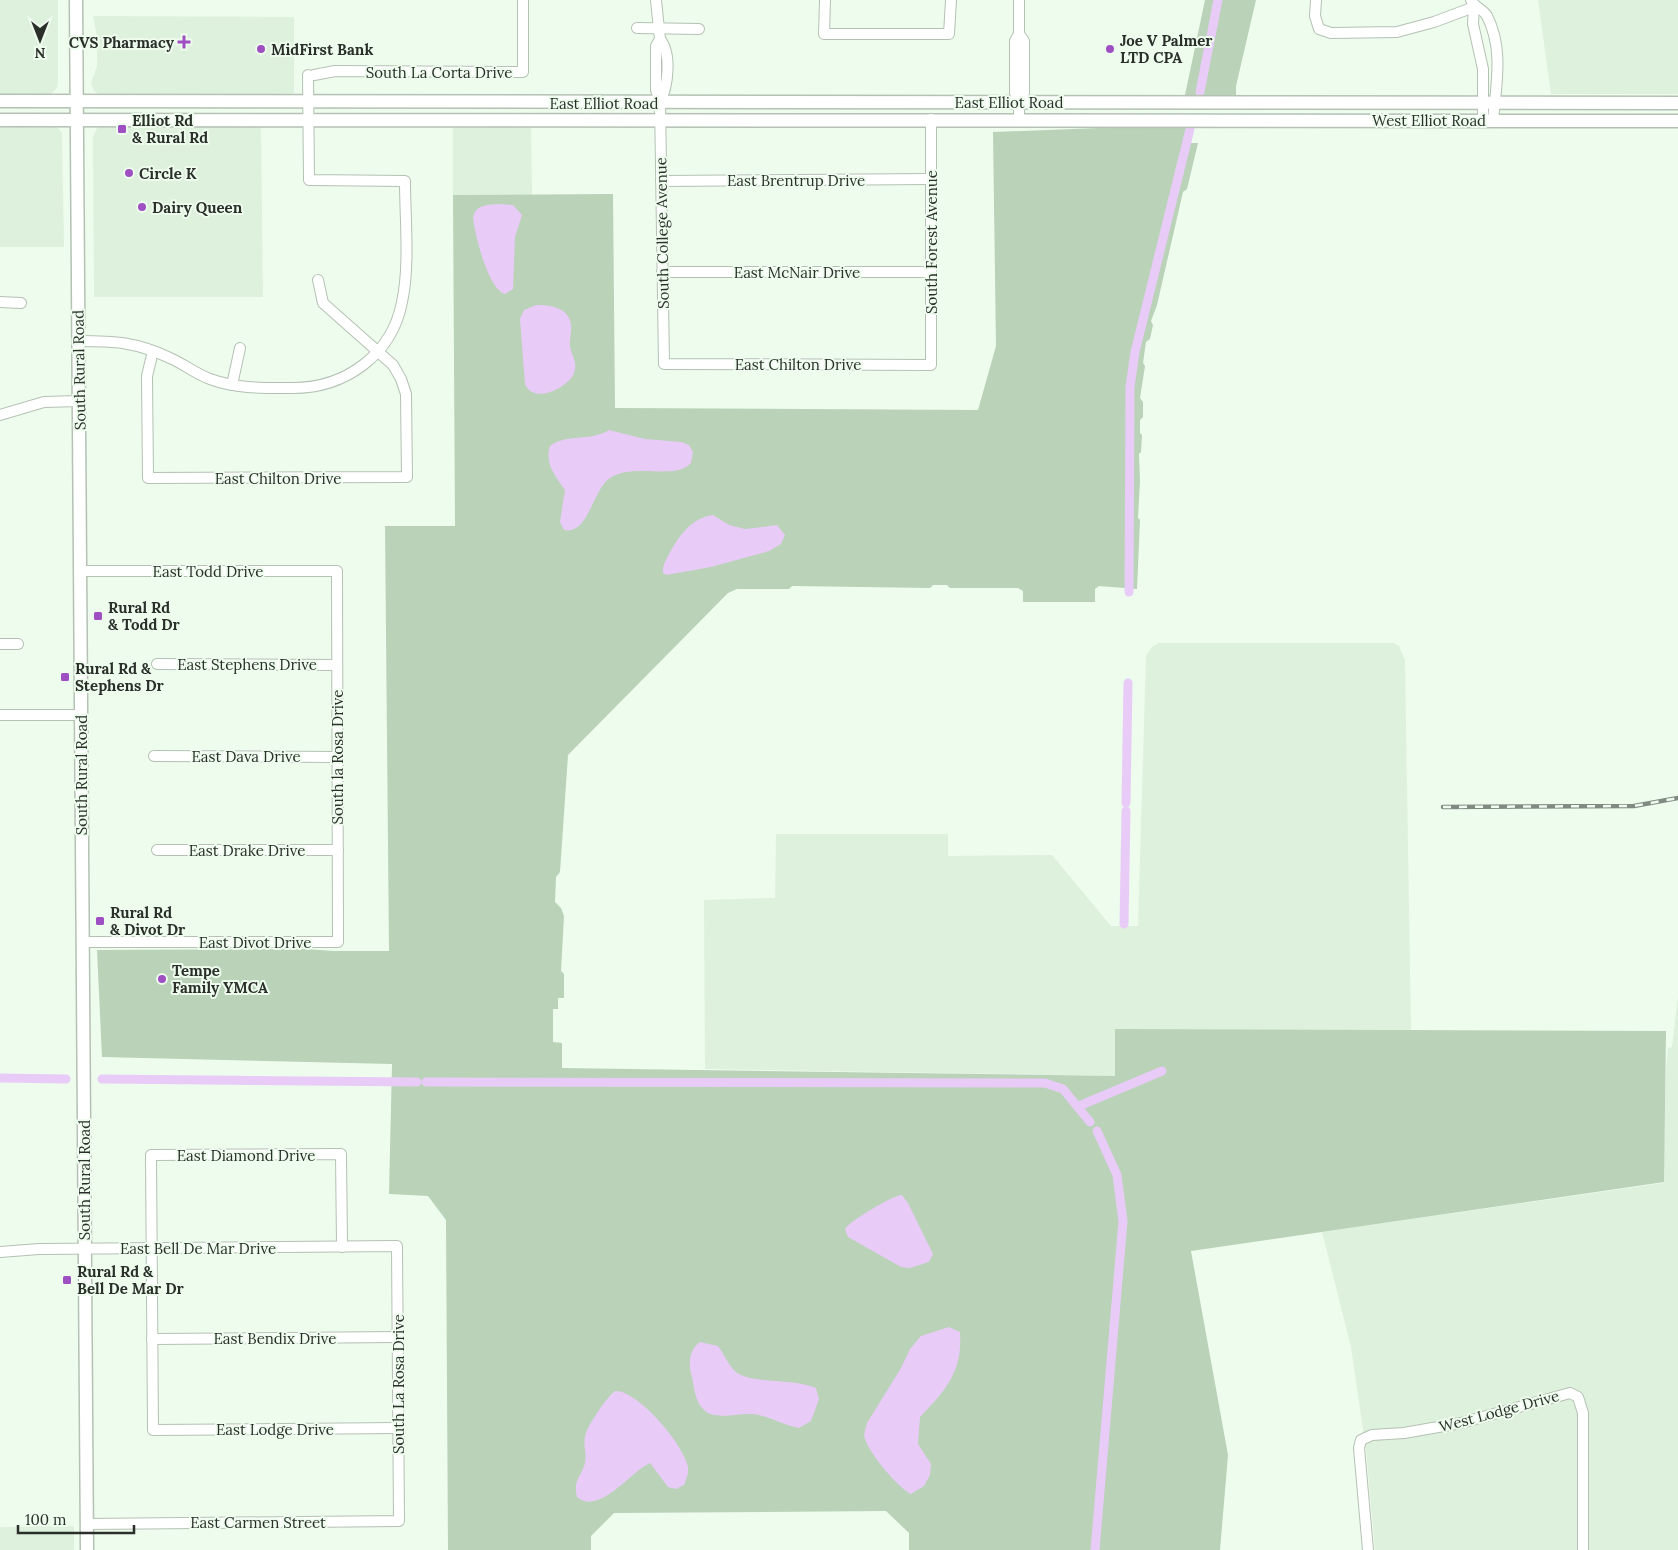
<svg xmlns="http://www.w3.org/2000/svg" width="1678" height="1550" viewBox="0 0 1678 1550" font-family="Lora,serif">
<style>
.built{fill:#def1dd}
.green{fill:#b9d2b8}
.water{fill:#e8ccf7}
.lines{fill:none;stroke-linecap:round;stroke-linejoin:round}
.canal{stroke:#e8ccf7;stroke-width:9}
.minor-casing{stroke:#b4c1b3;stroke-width:12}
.major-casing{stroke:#b4c1b3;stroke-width:15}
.minor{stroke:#fff;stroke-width:10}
.major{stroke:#fff;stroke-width:12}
.rail-casing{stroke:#818a81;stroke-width:4.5}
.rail{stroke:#eefcee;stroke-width:2.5;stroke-dasharray:8;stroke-linecap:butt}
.poi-dot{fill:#9e50c2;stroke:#eefcee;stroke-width:2}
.labels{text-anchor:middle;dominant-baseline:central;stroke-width:4;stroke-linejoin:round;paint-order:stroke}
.poi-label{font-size:15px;font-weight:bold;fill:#2a2f2a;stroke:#eefcee;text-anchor:start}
.street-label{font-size:15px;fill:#2a2f2a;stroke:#eefcee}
</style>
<rect width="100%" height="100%" fill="#eefcee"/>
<g class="built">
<polygon points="0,0 58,0 58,83 57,88 51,94 0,95"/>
<polygon points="1538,0 1678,0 1678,94 1551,94"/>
<polygon points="93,16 294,17 294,97 100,95 94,91 91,83 97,66 97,37"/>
<polygon points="0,126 52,126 58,128 62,133 64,247 0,247"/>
<polygon points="101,126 261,126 263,297 94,297 93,137 97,128"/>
<polygon points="531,126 532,195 453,195 453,128"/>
<polygon points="1159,643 1393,643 1399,646 1405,660 1411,1030 1115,1029 1115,1076 705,1069 704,900 775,898 776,834 948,834 948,856 1052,855 1111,926 1138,926 1146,656 1152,647"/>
<polygon points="1678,995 1678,1550 1375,1550 1366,1450 1351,1347 1322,1232 1663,1183 1666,1070 1668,1048 1672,1047"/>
<polygon points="74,1526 74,1550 0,1550 0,1527"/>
</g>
<g class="green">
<polygon points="1205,0 1256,0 1236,86 1236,96 1185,95"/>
<polygon points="1099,128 1187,128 1184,143 1198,143 1187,189 1183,192 1157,305 1151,321 1153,325 1150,339 1146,342 1143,363 1145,366 1140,398 1143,402 1143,417 1140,420 1140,433 1142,435 1141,452 1139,454 1140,481 1138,518 1140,520 1137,589 1099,586 1095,589 1095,602 1023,602 1023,591 1018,588 950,588 947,585 933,585 930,588 792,586 789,589 737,589 728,593 568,755 560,872 556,877 555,902 561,908 564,916 561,971 564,974 564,998 558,998 558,1009 553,1009 553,1042 562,1043 562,1068 1115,1076 1115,1029 1666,1031 1664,1182 1191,1251 1228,1455 1220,1550 909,1550 909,1533 886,1511 614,1513 591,1536 591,1550 448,1550 446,1220 428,1196 389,1194 392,1064 102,1057 97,950 305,949 333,951 389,951 385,526 455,526 453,195 613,194 615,408 978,410 996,346 993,132"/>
</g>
<g class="water">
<path d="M498,204L513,205L522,215L515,237L513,289L505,294C488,289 475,235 473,218C475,205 486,205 498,204Z"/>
<path d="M536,305C550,305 568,307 571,324C572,331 569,339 570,347C572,356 578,363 574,373C570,386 534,406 525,384L520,319L524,310Z"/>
<path d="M609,430L645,439L681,442L689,445L693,452L691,463C675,481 634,462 610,478C592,490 589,535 564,530L560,522L565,490C556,477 544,463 550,446C567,433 590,442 609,430Z"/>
<path d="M713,515L729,525L745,529L777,525L785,535L781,544L769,551L711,567L666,575L663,573C662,566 666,560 669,554C679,536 691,518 713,515Z"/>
<path d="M902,1195L908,1203L933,1254L929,1262L910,1268L901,1267L848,1237L845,1229C848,1222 893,1195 902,1195Z"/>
<path d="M949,1327L960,1332C963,1372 945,1391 920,1417L918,1444L931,1464L930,1475L924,1486L911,1494C897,1487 870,1454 865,1439C863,1434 866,1428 867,1423L901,1368L910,1349L921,1336Z"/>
<path d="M700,1342L718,1346C724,1354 729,1366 736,1372C750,1384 795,1378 816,1388L819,1399L811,1421L799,1428C782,1425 768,1415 751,1414C738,1413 713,1421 703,1409C694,1400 694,1384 691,1373C688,1362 690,1349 700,1342Z"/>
<path d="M615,1391C638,1390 684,1445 688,1467C689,1473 686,1480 684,1485L676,1489L668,1487L650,1463C630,1472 599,1516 577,1497C573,1479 581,1478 585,1463C587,1455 583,1445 585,1436C587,1426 607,1397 615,1391Z"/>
</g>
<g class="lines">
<g class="canal">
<polyline points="1200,92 1218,0"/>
<polyline points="1129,592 1130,387 1135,352 1190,129"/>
<polyline points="1126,803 1128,683"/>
<polyline points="1124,924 1126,811"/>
<polyline points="0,1078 66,1079"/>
<polyline points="102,1079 417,1082"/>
<polyline points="426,1082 1045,1083 1063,1089 1090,1122"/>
<polyline points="1079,1106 1162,1071"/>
<polyline points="1095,1550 1123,1221 1117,1175 1097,1131"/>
</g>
<g class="minor-casing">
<g id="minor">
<polyline points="656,0 660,39 656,46 656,90 660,102 664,364 931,365 931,119"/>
<polyline points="825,0 824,34 949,34 951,0"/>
<polyline points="1019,0 1019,34 1015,41 1015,93 1019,102 1019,119"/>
<polyline points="1316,0 1315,16 1319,29 1331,33 1397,32 1434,22 1474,7"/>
<path d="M1471,0C1475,8 1483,9 1487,16C1504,49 1496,85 1493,121"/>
<polyline points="1474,7 1473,24 1483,69 1483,121"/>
<polyline points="637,28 699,29"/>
<path d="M660,39C672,54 668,86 660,102"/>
<polyline points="314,75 335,71 523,72 523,0"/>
<polyline points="1019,102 1024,93 1024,41 1019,34"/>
<polyline points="661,181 931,179"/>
<polyline points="662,272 931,272"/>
<polyline points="0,302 21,303"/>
<path d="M78,341C115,341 136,342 170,358C184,364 196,374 210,379C237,389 265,388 293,388C345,388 392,355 402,302C410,265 405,219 405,181L309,180L308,75"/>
<polyline points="153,351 147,376 148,478 407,477 406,394 401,379 393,365 323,303 318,280"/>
<polyline points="232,385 240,348"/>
<polyline points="0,415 44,402 79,401"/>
<polyline points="80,571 337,571 338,942 82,942"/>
<polyline points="0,644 18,644"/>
<polyline points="157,664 337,665"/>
<polyline points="0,715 81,715"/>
<polyline points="154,756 337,757"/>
<polyline points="157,850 338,850"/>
<polyline points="342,1247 341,1154 151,1155 153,1430 398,1428"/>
<polyline points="0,1252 39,1249 397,1246 399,1521 87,1524"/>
<polyline points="152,1339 397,1337"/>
<polyline points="1368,1550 1359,1448 1361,1440 1372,1435 1404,1433 1461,1423 1570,1393 1578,1397 1583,1413 1583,1550"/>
</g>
</g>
<g class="major-casing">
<g id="major">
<polyline points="76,0 87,1550"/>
<polyline points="0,101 1678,103"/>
<polyline points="0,120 1678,121"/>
</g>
</g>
<use href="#minor" class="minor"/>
<use href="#major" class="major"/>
<g class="rail-casing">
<polyline id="rail" points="1443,807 1634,806 1678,798"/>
</g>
<use href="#rail" class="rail"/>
</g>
<g class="poi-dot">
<path d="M181.5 34.5h5v5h5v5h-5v5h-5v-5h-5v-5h5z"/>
<circle cx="261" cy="49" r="5"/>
<circle cx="1110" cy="49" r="5"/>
<rect x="117" y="124" width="10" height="10" rx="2.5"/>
<circle cx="129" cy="173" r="5"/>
<circle cx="142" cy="207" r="5"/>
<rect x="93" y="611" width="10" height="10" rx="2.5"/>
<rect x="60" y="672" width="10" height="10" rx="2.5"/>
<rect x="95" y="916" width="10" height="10" rx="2.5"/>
<circle cx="162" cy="979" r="5"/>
<rect x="62" y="1275" width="10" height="10" rx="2.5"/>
</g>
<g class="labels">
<g class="poi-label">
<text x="1120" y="40">Joe V Palmer<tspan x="1120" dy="17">LTD CPA</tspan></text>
<text x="174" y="42" text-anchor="end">CVS Pharmacy</text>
<text x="271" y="49">MidFirst Bank</text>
<text x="132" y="120">Elliot Rd<tspan x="132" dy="17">&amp; Rural Rd</tspan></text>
<text x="139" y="173">Circle K</text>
<text x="152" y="207">Dairy Queen</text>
<text x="108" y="607">Rural Rd<tspan x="108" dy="17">&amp; Todd Dr</tspan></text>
<text x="75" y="668">Rural Rd &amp;<tspan x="75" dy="17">Stephens Dr</tspan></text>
<text x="110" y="912">Rural Rd<tspan x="110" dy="17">&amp; Divot Dr</tspan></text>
<text x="172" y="970">Tempe<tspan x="172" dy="17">Family YMCA</tspan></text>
<text x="77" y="1271">Rural Rd &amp;<tspan x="77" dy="17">Bell De Mar Dr</tspan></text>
</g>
<g class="street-label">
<text x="439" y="72">South La Corta Drive</text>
<text x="1009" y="102">East Elliot Road</text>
<text x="604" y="103">East Elliot Road</text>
<text x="1429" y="120">West Elliot Road</text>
<text x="796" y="180">East Brentrup Drive</text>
<text transform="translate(662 233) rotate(-91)">South College Avenue</text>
<text transform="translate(931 242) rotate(-90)">South Forest Avenue</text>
<text x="797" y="272">East McNair Drive</text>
<text x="798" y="364">East Chilton Drive</text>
<text transform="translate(79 370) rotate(-91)">South Rural Road</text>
<text x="278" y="478">East Chilton Drive</text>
<text x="208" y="571">East Todd Drive</text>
<text x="247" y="664">East Stephens Drive</text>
<text x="246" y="756">East Dava Drive</text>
<text transform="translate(337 757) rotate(-90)">South la Rosa Drive</text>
<text transform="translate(81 775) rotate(-90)">South Rural Road</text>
<text x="247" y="850">East Drake Drive</text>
<text x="255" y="942">East Divot Drive</text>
<text x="246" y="1155">East Diamond Drive</text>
<text transform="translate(84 1180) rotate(-90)">South Rural Road</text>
<text x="198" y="1248">East Bell De Mar Drive</text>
<text x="275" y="1338">East Bendix Drive</text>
<text transform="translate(398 1384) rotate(-90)">South La Rosa Drive</text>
<text transform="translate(1499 1411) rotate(-15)">West Lodge Drive</text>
<text x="275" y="1429">East Lodge Drive</text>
<text x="258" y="1522">East Carmen Street</text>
</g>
</g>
<g transform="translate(40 40) rotate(180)" stroke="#eefcee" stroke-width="4" paint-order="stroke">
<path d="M0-4L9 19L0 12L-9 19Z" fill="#2a2f2a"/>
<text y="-8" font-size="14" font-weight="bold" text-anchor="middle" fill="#2a2f2a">N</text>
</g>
<path d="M18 1525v8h116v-8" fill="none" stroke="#2a2f2a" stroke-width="2.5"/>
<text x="25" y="1525" font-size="15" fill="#2a2f2a" stroke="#eefcee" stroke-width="4" paint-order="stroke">100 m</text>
</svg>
